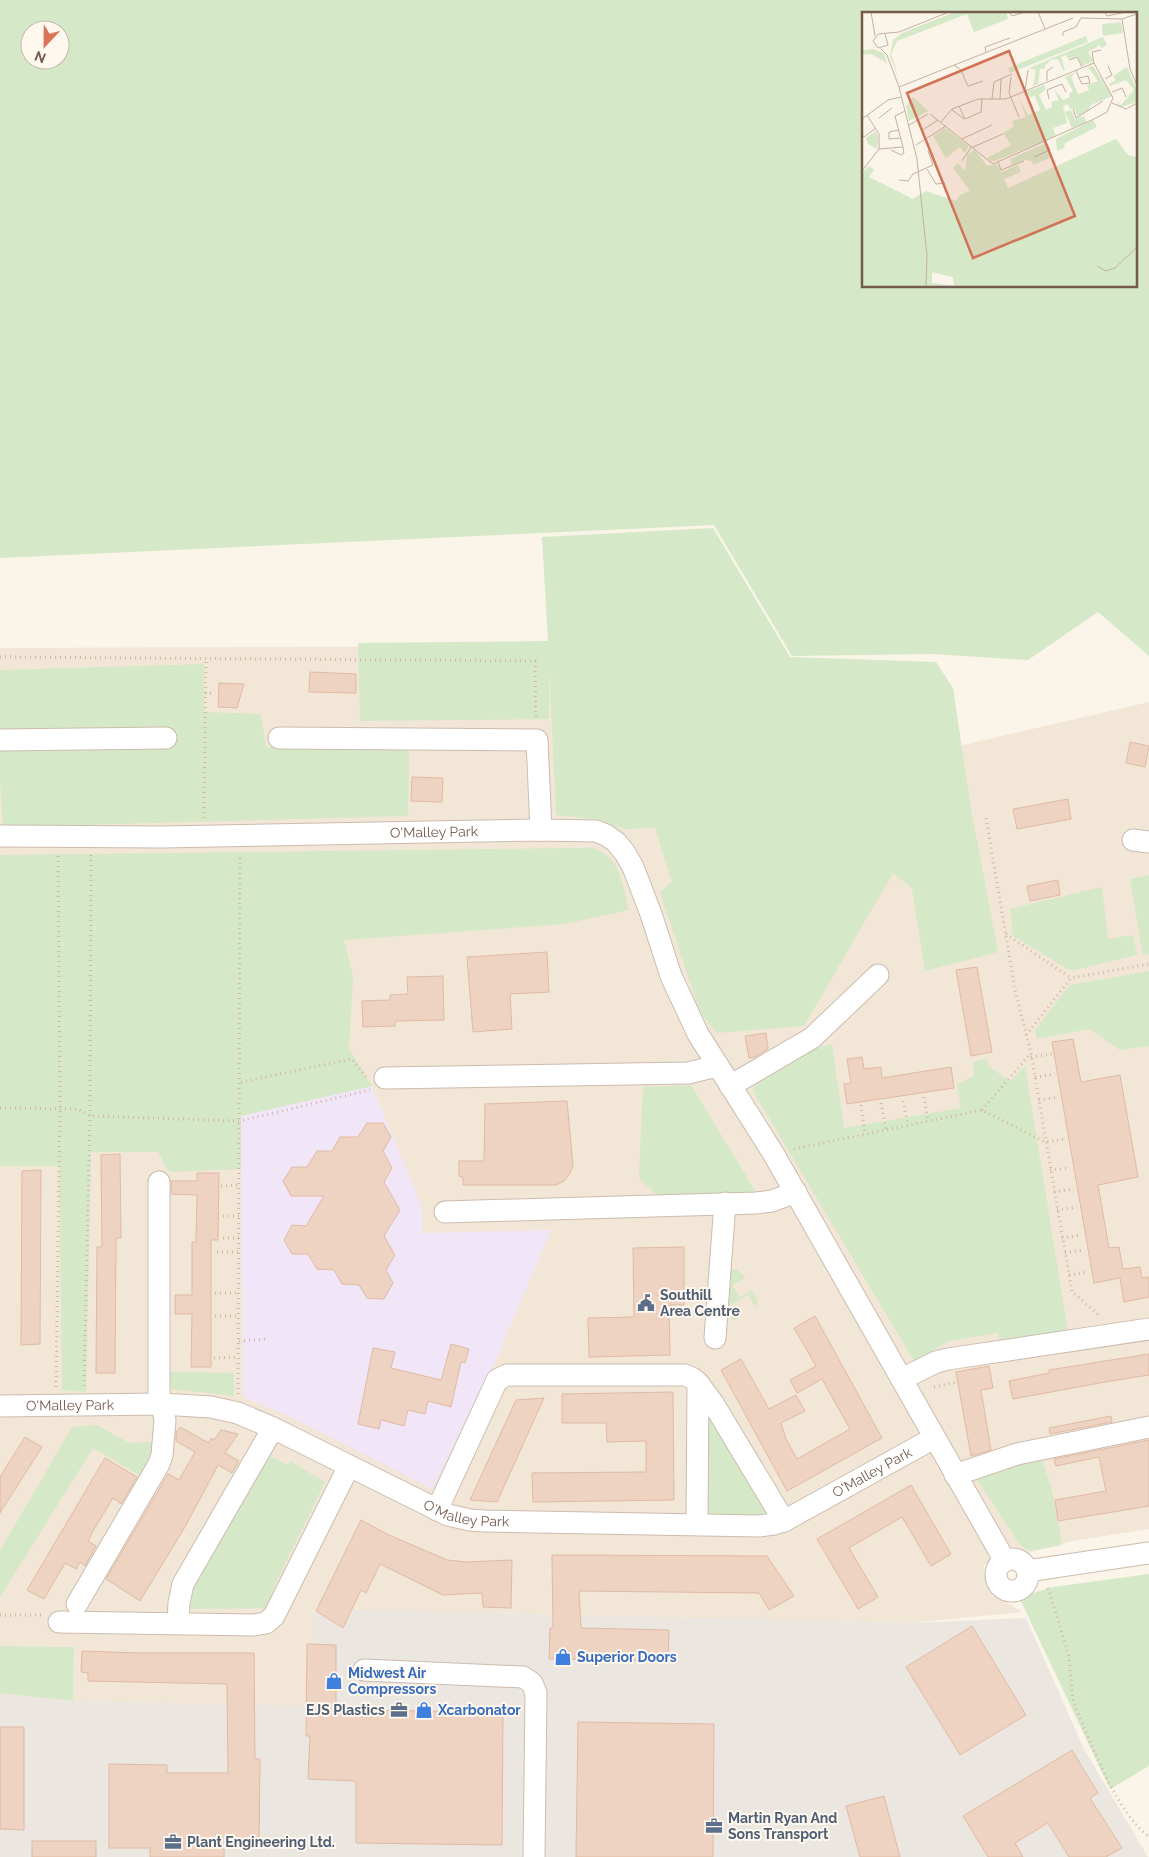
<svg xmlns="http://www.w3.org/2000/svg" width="1149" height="1857" viewBox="0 0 1149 1857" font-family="Raleway,sans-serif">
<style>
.residential{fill:#f2e6d7}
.industrial{fill:#ece6e1}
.education{fill:#f1e5f8}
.green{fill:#d5e8c7;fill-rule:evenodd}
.building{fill:#efd3c2;stroke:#e0baa3}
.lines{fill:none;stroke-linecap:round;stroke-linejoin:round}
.minor-casing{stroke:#ccbcaf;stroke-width:23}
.path{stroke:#d4b7a5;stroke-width:3;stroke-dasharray:1 4;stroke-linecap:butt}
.minor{stroke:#fff;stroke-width:21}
.labels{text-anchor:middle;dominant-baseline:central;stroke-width:4;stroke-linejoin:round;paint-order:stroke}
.street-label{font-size:14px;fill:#745b4e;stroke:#fef8ef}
.service-label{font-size:14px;font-weight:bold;fill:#4e5e75;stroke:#fef8ef;text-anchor:start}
.shop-label{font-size:14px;font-weight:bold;fill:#366cbe;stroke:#fef8ef;text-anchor:start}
.inset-road{fill:none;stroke:#c1b2a5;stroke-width:1}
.view{fill:#d27256;fill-opacity:0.15;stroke:#d27256;stroke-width:2.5}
.inset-edge{fill:none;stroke:#745b4e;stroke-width:2.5}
</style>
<rect width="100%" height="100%" fill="#fbf4e8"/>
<polygon class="residential" points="551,646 854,770 1149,702 1149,1529 1072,1541 984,1565 989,1588 1004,1601 1022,1612 912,1623 314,1609 307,1706 73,1701 74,1647 0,1646 0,648"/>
<polygon class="industrial" points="314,1609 912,1623 1026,1618 1084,1749 1148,1857 0,1857 0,1693 73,1701 307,1706"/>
<polygon class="education" points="372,1086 421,1205 423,1233 551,1230 493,1367 432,1489 289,1416 243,1397 241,1116"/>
<g class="green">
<path d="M0,0H1149V656L1098,612L1028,660L932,654L792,656L714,525L0,558ZM863,14H1135V286H863ZM30,30H60V60H30Z"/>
<polygon points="713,528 790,657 936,662 953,688 971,809 998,952 925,971 912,888 893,873 804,1026 717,1033 700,1012 660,892 672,882 655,828 623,829 601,820 556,815 549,664 549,719 360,721 358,643 548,641 542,537"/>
<polygon points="204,664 204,712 261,714 266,747 409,747 408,816 3,827 0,778 0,670"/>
<path d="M580,848C584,848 591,847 596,849C621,858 623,888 629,910L564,924L344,940L353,977L349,1049L372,1086L241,1116V1169L169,1172L158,1152H91L86,1392L62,1390L59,1166H0V855Z"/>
<polygon points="1149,875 1149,954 1143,955 1130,879"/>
<polygon points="1102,887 1108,939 1133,935 1137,955 1075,970 1067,969 1013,936 1010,909"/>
<polygon points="1149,971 1149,1046 1120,1050 1089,1029 1037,1039 1035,1030 1070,985"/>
<polygon points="832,1044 844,1128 961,1108 957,1084 974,1076 973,1062 987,1059 988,1066 1010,1081 1025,1066 1068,1332 1000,1343 998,1333 949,1341 914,1361 753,1091 757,1082 816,1047"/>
<polygon points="691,1085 757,1194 660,1198 639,1178 643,1087"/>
<polygon points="737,1269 745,1278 732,1285 740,1297 752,1290 758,1301 755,1307 748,1295 730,1305 738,1317 737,1320 733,1320 725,1314 728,1272 731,1270"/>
<polygon points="168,1372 234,1373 234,1396 169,1389"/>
<polygon points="708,1417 713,1417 767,1512 765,1518 712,1518 703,1511 705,1421"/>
<polygon points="97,1425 129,1443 155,1442 141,1476 93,1448 0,1597 0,1551 72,1427"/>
<polygon points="270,1456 288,1465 290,1461 325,1482 274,1587 269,1608 189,1609 188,1600 191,1590 262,1464 266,1465"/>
<polygon points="1042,1459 1052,1492 1062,1545 1030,1551 1021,1546 976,1478"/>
<polygon points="1149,1574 1149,1766 1110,1789 1019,1597 1053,1587"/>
<polygon points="0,1646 74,1647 73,1701 0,1693"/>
</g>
<g class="building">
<polygon points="310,672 356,674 356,693 309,692"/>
<polygon points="219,683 244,684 237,708 218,707"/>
<polygon points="1130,742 1149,746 1145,767 1126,763"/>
<polygon points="412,777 443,778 442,802 411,801"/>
<polygon points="1068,799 1071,819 1017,829 1013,809"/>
<polygon points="1058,880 1060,895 1030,901 1027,886"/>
<polygon points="547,952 549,992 510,994 512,1029 473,1032 467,957"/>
<polygon points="977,967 992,1052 971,1056 956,970"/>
<polygon points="443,976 444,1020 396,1021 395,1026 363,1027 362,1001 390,1000 390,995 408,994 407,977"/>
<polygon points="766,1033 768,1049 755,1057 749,1058 745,1036"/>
<polygon points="1073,1039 1081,1082 1120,1075 1138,1177 1098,1185 1109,1248 1119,1247 1123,1269 1140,1267 1142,1278 1149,1277 1149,1297 1124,1302 1120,1278 1094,1283 1052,1042"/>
<polygon points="862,1057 864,1069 881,1067 882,1078 951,1067 954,1088 847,1104 844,1084 851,1083 847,1059"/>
<polygon points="567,1101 573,1166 570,1173 564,1181 556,1185 463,1185 463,1177 459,1176 459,1161 484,1161 485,1104"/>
<polygon points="367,1123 383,1123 391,1137 383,1151 392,1168 384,1182 400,1210 384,1236 395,1255 386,1270 393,1283 384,1299 367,1298 359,1285 342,1284 334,1270 317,1269 308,1254 292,1254 284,1240 292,1225 306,1226 324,1196 291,1196 283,1181 292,1167 307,1167 317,1151 332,1151 340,1137 358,1137"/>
<polygon points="120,1154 121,1238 116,1238 115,1373 96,1373 97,1247 102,1247 101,1155"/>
<polygon points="41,1170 40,1344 21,1345 22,1171"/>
<polygon points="197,1173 219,1173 218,1240 211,1240 211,1367 191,1367 192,1314 175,1314 175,1295 192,1295 192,1242 196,1242 197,1195 172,1194 171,1181 197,1181"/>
<polygon points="684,1247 684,1305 669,1305 670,1355 589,1357 588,1318 634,1317 633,1248"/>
<polygon points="815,1316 882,1438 787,1491 721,1370 741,1359 769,1409 796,1395 805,1411 781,1423 786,1439 797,1459 850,1429 822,1379 797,1393 790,1380 816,1366 794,1328"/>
<polygon points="451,1344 469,1349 465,1363 461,1362 451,1407 428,1401 425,1414 408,1410 404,1426 381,1420 379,1429 358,1424 373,1348 395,1352 391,1368 441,1380"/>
<polygon points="1149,1354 1149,1375 1105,1382 1013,1399 1009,1381 1049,1373 1049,1370"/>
<polygon points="989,1366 993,1388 981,1390 991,1450 971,1456 956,1372"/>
<polygon points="673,1392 674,1500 533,1502 532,1473 646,1472 646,1441 607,1442 606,1423 562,1423 562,1394"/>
<polygon points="544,1398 497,1502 470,1500 516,1400"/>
<polygon points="1111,1416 1112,1422 1050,1434 1049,1428"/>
<polygon points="180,1427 209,1443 211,1438 214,1440 221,1430 238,1434 225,1453 239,1461 232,1473 218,1465 185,1527 140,1601 106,1579 168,1474 179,1480 195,1452 176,1441 176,1432"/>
<polygon points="25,1437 42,1447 0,1513 0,1477"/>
<polygon points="1149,1440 1149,1506 1058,1521 1055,1500 1106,1491 1099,1457 1056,1466 1054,1459"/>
<polygon points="105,1458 137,1477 121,1504 113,1498 93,1531 88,1541 96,1546 85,1566 80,1562 76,1569 65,1563 44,1599 27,1590"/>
<polygon points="911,1485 951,1554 931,1566 902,1517 849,1548 878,1597 858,1609 817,1539"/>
<polygon points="361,1520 389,1535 447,1560 466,1562 512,1560 511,1608 483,1607 482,1593 443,1595 380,1564 366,1593 361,1590 343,1628 316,1611"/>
<polygon points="552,1555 767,1556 794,1596 769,1610 759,1593 579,1591 581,1628 669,1630 668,1661 549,1659 550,1628 553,1628"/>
<polygon points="972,1626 1026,1715 960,1755 906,1667"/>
<polygon points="307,1644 336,1645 336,1710 503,1712 502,1845 356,1843 356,1781 308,1779 310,1736 306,1736"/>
<polygon points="82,1651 141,1653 254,1653 255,1759 260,1759 259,1847 224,1847 224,1857 150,1857 150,1848 109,1848 109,1764 167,1765 167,1773 228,1773 227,1684 88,1681 88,1673 81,1672"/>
<polygon points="578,1722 714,1724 713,1857 576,1857"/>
<polygon points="0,1727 24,1727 24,1830 0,1829"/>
<polygon points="1072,1750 1098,1793 1090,1798 1122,1848 1106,1857 1069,1857 1048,1823 1015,1843 1023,1857 988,1857 963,1816"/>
<polygon points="884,1796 900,1857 860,1857 846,1806"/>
<rect x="32" y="1841" width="64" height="16"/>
</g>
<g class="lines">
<g class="minor-casing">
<g id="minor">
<polyline points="279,738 537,740 541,830"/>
<polyline points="0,740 166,738"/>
<path id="s1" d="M0,836L162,837L541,830L596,831L606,835L616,842L625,853L633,867L651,914L671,976L698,1034L773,1153L1005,1561"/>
<polyline points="1133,840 1149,842"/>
<polyline points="385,1078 688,1073 717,1066"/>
<polyline points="730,1086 812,1038 878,975"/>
<polyline points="445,1212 756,1203 772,1201 796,1192"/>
<polyline points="715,1338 725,1203"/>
<polyline points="902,1379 936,1362 948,1359 1149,1329"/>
<polyline points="698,1383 713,1403 784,1521"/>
<path id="s2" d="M0,1406L161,1404L211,1407L238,1413L273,1428L448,1515L470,1520L486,1521L759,1526L774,1524L784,1521L934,1438"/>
<polyline points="955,1475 1017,1454 1149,1427"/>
<polyline points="437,1510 497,1380 507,1375 685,1375 692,1378 698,1383 697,1524"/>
<circle cx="1012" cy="1575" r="16"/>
<polyline points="1027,1571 1149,1553"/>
<polyline points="77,1604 159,1464 162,1455 165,1420 159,1393 159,1182"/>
<polyline points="59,1622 254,1625 266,1623 274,1616 349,1466"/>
<polyline points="178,1623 179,1603 183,1584 273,1428"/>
<polyline points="364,1670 523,1677 532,1683 536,1693 534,1857"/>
</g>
</g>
<g class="path">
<polyline points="0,657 535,661 536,720"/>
<polyline points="205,693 215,693"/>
<polyline points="204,818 206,658"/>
<polyline points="986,818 1015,990 1031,1053 1072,1292 1100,1316"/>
<polyline points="1006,934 1071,978"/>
<polyline points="1026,1035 1071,978 1149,964"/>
<polyline points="1031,1057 1052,1054"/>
<polyline points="1035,1077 1055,1074"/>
<polyline points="241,1082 352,1059 366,1077"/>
<polyline points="924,1097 928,1121"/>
<polyline points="1039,1100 1059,1097"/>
<polyline points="903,1101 908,1125"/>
<polyline points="881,1103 886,1130"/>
<polyline points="861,1105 865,1134"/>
<polyline points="0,1108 78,1109 90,1116 240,1121 370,1090"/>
<polyline points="982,1110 1031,1053"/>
<polyline points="794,1149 982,1110 1045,1142 1065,1139"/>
<polyline points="1050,1170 1070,1168"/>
<polyline points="221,1186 240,1185"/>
<polyline points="1054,1192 1074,1189"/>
<polyline points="1057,1210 1077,1207"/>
<polyline points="223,1216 239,1216"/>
<polyline points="223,1238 239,1238"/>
<polyline points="1062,1238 1081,1235"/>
<polyline points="217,1252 239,1252"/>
<polyline points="1065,1253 1084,1250"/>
<polyline points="1069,1275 1088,1272"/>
<polyline points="215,1293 239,1293"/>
<polyline points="215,1316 239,1316"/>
<polyline points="239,1341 266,1339"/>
<polyline points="214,1358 238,1357"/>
<polyline points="84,1386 90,1116 91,855"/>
<polyline points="56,1387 60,1107 58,856"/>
<polyline points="934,1387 956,1382"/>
<polyline points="238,1394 240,856"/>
<path d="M1048,1588L1069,1656L1073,1699L1075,1706C1092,1746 1116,1811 1149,1837"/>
<polyline points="0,1615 42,1615"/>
</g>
<use href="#minor" class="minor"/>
</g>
<defs>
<g id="civic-bare" transform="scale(1.35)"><path d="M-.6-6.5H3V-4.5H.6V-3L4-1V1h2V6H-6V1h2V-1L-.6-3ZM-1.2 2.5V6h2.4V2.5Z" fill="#5c6f8a" stroke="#fef8ef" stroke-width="2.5" paint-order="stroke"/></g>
<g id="shop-bare" transform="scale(1.35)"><path d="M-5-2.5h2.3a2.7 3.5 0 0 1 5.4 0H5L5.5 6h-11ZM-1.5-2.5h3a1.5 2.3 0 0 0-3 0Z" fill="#3f7fe0" stroke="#fef8ef" stroke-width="2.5" paint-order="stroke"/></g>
<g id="office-bare" transform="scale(1.35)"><path d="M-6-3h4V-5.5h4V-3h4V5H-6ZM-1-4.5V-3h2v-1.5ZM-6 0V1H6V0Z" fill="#5c6f8a" stroke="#fef8ef" stroke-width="2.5" paint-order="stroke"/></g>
</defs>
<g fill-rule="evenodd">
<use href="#civic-bare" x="646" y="1303"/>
<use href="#shop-bare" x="563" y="1657"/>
<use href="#shop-bare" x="334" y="1681"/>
<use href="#office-bare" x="399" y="1710"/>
<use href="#shop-bare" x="424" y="1710"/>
<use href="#office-bare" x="714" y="1826"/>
<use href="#office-bare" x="173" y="1842"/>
</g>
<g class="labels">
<g class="street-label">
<text stroke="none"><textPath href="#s1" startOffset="434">O'Malley Park</textPath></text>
<text stroke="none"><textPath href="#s2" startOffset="70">O'Malley Park</textPath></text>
<text stroke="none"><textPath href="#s2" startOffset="910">O'Malley Park</textPath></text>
<text stroke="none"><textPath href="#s2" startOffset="490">O'Malley Park</textPath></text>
</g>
<g class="service-label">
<text x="660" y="1295">Southill<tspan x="660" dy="16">Area Centre</tspan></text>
<text x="385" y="1710" text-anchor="end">EJS Plastics</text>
<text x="728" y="1818">Martin Ryan And<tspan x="728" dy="16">Sons Transport</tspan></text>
<text x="187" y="1842">Plant Engineering Ltd.</text>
</g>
<g class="shop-label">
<text x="577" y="1657">Superior Doors</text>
<text x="348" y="1673">Midwest Air<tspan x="348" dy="16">Compressors</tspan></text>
<text x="438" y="1710">Xcarbonator</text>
</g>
</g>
<g transform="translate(862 12)">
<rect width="275" height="275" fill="#fbf4e8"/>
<path d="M93,0H144L146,7L112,20L105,2L35,29L29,42L38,70L28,44L31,28L40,21ZM259,10L261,21L241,24L240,12ZM224,24L226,30L148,61L146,56ZM241,25L245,33L239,36L238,33L226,40L232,49L220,54L215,44L206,47L204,43L199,45L203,58H201L196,47L189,48L183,53V57H178L176,72L171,74L174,58L167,56ZM10,37L22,41L25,51L9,42L0,43V39ZM231,54L250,84L229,93L226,99L215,104L212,96L208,97L206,92L201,94L205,111L191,116L194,124L130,150L125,146L149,133L141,121L152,114L150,109L164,105L156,84L166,103L178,98L173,84L168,85L165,80L182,73L184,77L177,83L184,98L190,95L189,90L197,88L192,77L201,88L208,85L207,82L211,79L203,65L214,60L209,65L216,82L227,78L225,73L236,69L226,55ZM265,55L275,78V90L259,95L253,88L259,93L272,78L264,68L248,74L247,72L254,68L251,64ZM51,85L66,99L47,109L44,94ZM209,98L213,107L222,104L224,110L210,116L203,100ZM231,108L235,115L203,131L202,136L195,139L194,127ZM83,116L107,134L103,141L98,135L84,146L71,124ZM14,119L16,125L15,137L6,132L4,126ZM254,127L266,143L275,145V275H0V161L7,154L12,158L7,165L51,187L64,179L94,189L98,183L108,179L91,156L96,151L103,159L105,142L113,138L125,154L135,152L139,160L156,153L159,160L142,167L146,176ZM70,260L91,265L92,274L70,271ZM184,131L190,145L171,153L170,149L163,148L150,153L148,147Z" fill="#d5e8c7" fill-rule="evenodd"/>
<path class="inset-road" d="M9,0L13,24M147,0L150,4L163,0M176,0L183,17M242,0L245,4L264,0M260,7L268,57L275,73M23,22L26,33L16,36L11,29L16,22L37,20L87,0M201,24V20L214,15L219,6L260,7L275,2M19,37L25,43L37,75L55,147L65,244L64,275M124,40L123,35L148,26M207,48L215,45L220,55M232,51L230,40L239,38M92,53L99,58L106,74L121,69M166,58L163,78L170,95M214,58L217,66L220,72L228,71L226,64L217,66M149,65L147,81L157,105M243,67L250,63L246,54M185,69V59L191,55M37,75L211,6M250,80L260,76L264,85M130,87L132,70L150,62M138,87L139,67M187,87L185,78L200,72L204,80M250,91L264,97L275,91M97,94L103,107L119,100L120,86M89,97L102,107M211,97L214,106L241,89M68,102L131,152L232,107L245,100L251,86L232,51L144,87H116L90,97L79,110M17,106L30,96M0,107L26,88L39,85M47,113L66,102M37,118L27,120V127L39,126M59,119L76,108M0,122L2,125L14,116M100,127L130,113M54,133L84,114M111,135L141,122M17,137L41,135L33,104L43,99M29,138L39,143L42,141L41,135M172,145L188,138L184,130M100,149L110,134M136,150L139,158L162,149M65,157L74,172L83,171M0,159L17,137V122L5,103M37,168L46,169L51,162L71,153L66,139M235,254L244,259L253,256L275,235"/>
<path class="view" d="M147,39L213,204L111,246L45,81Z"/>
<rect width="275" height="275" class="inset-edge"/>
</g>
<g transform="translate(45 45) rotate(202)"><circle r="24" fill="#fef8ef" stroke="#c7b9af"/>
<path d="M0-4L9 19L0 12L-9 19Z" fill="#dc7457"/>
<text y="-8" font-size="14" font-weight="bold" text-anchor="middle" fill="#745b4e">N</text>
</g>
</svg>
